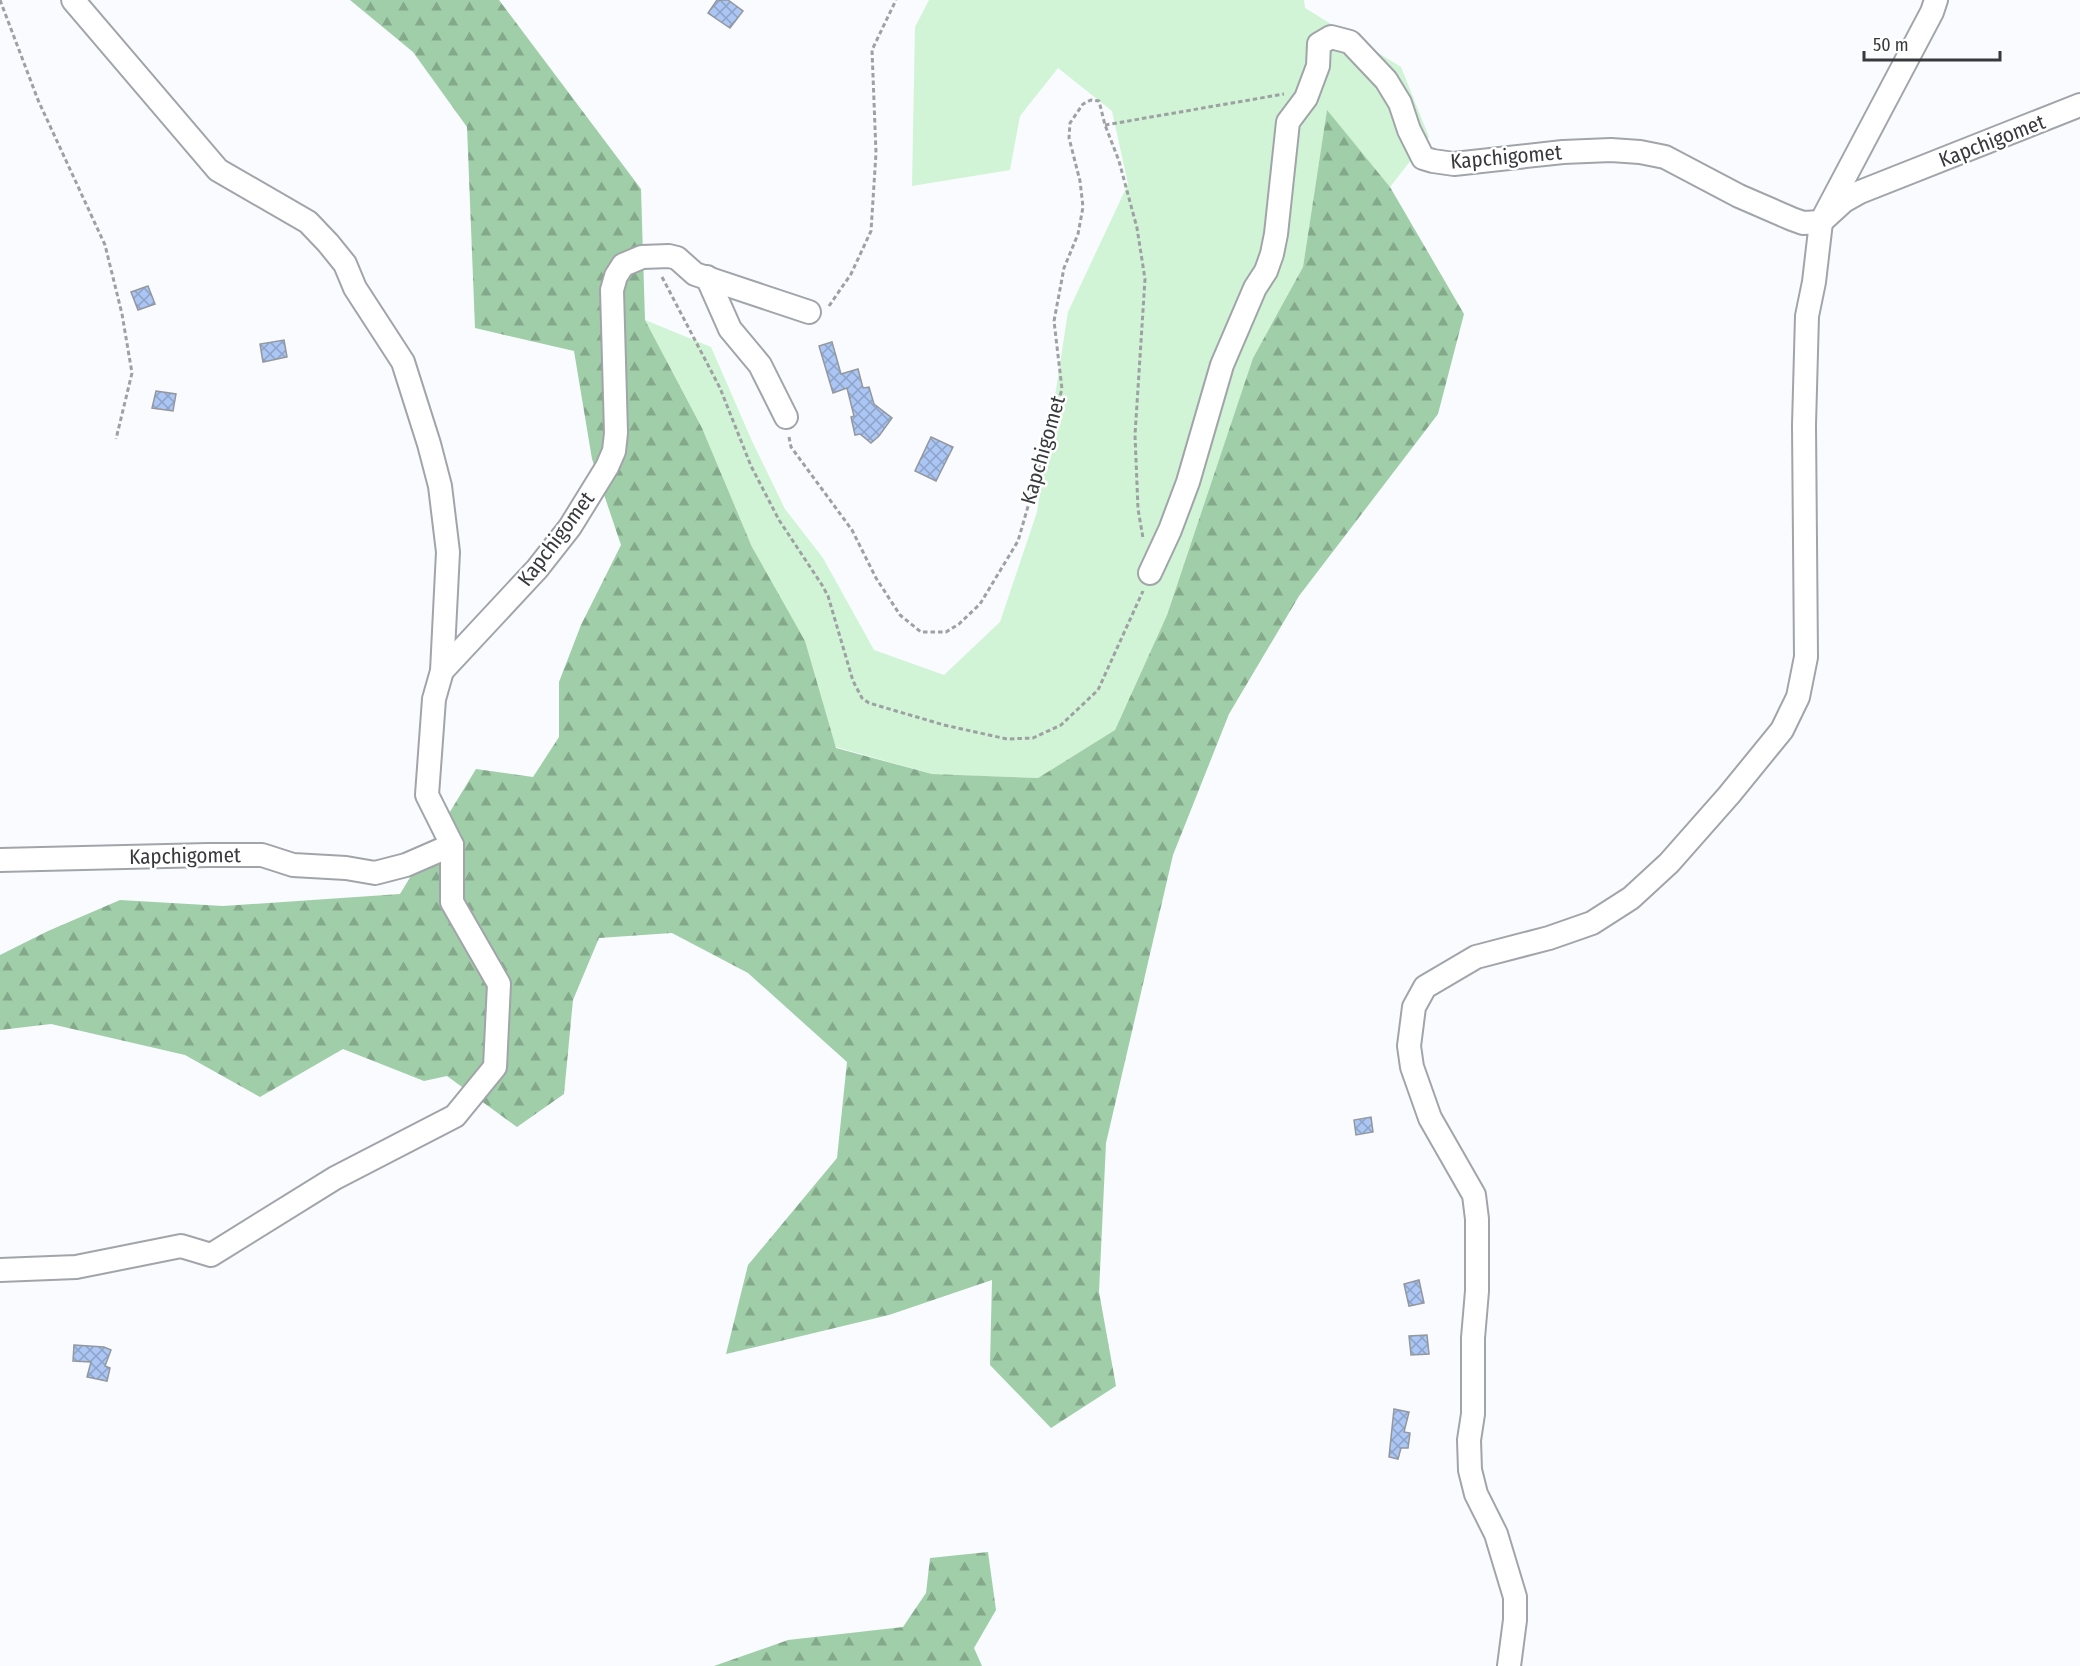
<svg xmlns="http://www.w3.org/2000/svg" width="2080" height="1666" viewBox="0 0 2080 1666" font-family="'Fira Sans Condensed',sans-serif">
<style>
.green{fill:#d0f4d5}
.forest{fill:url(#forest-firs)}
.building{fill:url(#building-cross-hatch);stroke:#94979c;stroke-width:1.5}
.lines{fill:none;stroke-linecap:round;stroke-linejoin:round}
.minor-casing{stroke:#a1a4a9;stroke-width:26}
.path{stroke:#9ea0a3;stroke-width:3;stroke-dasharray:4.5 3;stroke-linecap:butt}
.minor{stroke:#fff;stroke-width:22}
.labels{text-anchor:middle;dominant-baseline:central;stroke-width:5;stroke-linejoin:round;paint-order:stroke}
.street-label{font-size:21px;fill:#38393c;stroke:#fff}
</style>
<defs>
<pattern id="forest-firs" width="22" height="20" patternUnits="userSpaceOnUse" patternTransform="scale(1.5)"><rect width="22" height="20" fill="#a0cea8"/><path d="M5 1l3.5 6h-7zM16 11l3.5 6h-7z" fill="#83a88a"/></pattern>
<pattern id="building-cross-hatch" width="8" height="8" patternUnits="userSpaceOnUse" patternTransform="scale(1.5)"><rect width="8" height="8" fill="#abc6f4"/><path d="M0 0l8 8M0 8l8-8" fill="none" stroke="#8ca2c7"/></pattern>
</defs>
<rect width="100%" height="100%" fill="#f9fbff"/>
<polygon class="green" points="929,0 1304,0 1305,8 1401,67 1429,137 1390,187 1327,111 1303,267 1253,358 1167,615 1115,730 1038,778 932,774 836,747 702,428 645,320 711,347 752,441 785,509 823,558 874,650 944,675 1000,622 1037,512 1068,312 1128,184 1112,111 1058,68 1020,116 1010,170 912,186 915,27"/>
<g class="forest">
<polygon points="350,0 499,0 641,189 645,320 702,428 752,547 805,641 836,748 932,774 1038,778 1115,730 1167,615 1253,358 1303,267 1327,110 1390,187 1464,314 1438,414 1299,596 1229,714 1173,855 1106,1143 1099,1292 1116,1386 1051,1428 990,1365 992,1280 889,1315 726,1354 748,1265 837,1158 847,1062 748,973 672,933 599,938 573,1000 564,1094 517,1127 447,1076 424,1081 343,1049 260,1097 185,1055 51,1024 0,1030 0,955 48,931 120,900 223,906 400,894 476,769 533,777 559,737 559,682 581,625 621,545 592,459 574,351 475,328 467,127 413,52"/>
<polygon points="988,1552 996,1610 974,1648 982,1666 714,1666 788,1640 903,1627 926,1593 930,1558"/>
</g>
<g class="building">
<polygon points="717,0 728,0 743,11 730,28 708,13"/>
<polygon points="148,286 155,304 138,310 131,292"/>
<polygon points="284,340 287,357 263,362 260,344"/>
<polygon points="832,342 841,374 858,369 863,388 869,387 874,404 892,418 879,436 871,443 860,434 855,435 851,417 854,416 847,388 833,393 819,346"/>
<polygon points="156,391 176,394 173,411 152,408"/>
<polygon points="931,437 953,447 936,481 915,471"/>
<polygon points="1371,1117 1373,1132 1356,1135 1354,1120"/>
<polygon points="1419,1280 1424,1303 1409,1306 1404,1284"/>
<polygon points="1427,1335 1429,1354 1411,1355 1409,1336"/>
<polygon points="74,1345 104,1347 111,1350 105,1366 110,1368 107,1381 87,1377 91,1362 73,1361"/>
<polygon points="1394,1409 1409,1412 1404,1432 1410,1433 1408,1448 1401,1448 1398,1459 1389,1457"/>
</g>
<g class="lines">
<g class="minor-casing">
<g id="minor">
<polyline points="73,0 218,170 308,222 328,243 345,264 355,288 403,362 429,444 440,486 448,552 442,671"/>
<polyline points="707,277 730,329 760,365 786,417"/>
<polyline points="1150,573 1170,530 1188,482 1222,365 1255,288 1266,271 1272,254 1276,234 1288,122 1306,98 1318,66 1319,44 1331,37 1350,42 1386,80 1400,103 1409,130 1423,158 1433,161 1454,164 1563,152 1611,150 1640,152 1665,157 1739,196 1792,219 1803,223 1821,222 1844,201 1860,192 2080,105"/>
<polyline points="0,860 208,855 262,855 293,865 346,868 375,873 406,865 452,845 427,795 434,699 442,671 537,569 570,527 607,467 614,451 616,433 612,290 616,276 623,265 642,257 669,256 677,258 695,274 809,312"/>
<polyline points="0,1270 76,1267 181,1246 211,1255 335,1178 455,1116 495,1067 499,984 452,902 452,845"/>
<polyline points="1509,1666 1515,1620 1515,1597 1496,1534 1476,1494 1470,1470 1469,1440 1473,1414 1473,1338 1477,1291 1477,1219 1474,1195 1430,1118 1412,1067 1409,1046 1414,1007 1425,987 1476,957 1549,938 1592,923 1631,898 1669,863 1729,795 1782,730 1798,697 1806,657 1804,425 1807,316 1814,282 1821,222 1932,12 1936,0"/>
</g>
</g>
<g class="path">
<polyline points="0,0 38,100 105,245 122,314 132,373 116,439"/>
<polyline points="1105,125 1284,94"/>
<polyline points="662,277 720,388 751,466 779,520 822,585 828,596 853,681 862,698 869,703 944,725 1007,739 1033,738 1061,725 1098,690 1143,591"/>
<polyline points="829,306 851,274 871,231 876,153 872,50 896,0"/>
<polyline points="789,437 791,447 852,530 876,578 900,615 921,632 946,632 959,624 980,604 1018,541 1062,389 1054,321 1064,268 1078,234 1083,207 1080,181 1069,138 1070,123 1083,104 1091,100 1099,101 1105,125 1119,161 1137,228 1145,279 1135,435 1138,509 1143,538"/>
</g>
<use href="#minor" class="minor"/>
</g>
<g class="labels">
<g class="street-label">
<text transform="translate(1992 141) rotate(-21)">Kapchigomet</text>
<text transform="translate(1506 157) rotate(-5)">Kapchigomet</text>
<text transform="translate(1043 450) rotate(-74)">Kapchigomet</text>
<text transform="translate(556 539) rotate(-53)">Kapchigomet</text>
<text transform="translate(185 856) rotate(-1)">Kapchigomet</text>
</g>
</g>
<path d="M1864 51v9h136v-9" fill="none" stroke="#38393c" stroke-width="3"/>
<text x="1873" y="51" font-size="18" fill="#38393c" stroke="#ffffff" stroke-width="4.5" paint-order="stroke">50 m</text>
</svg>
